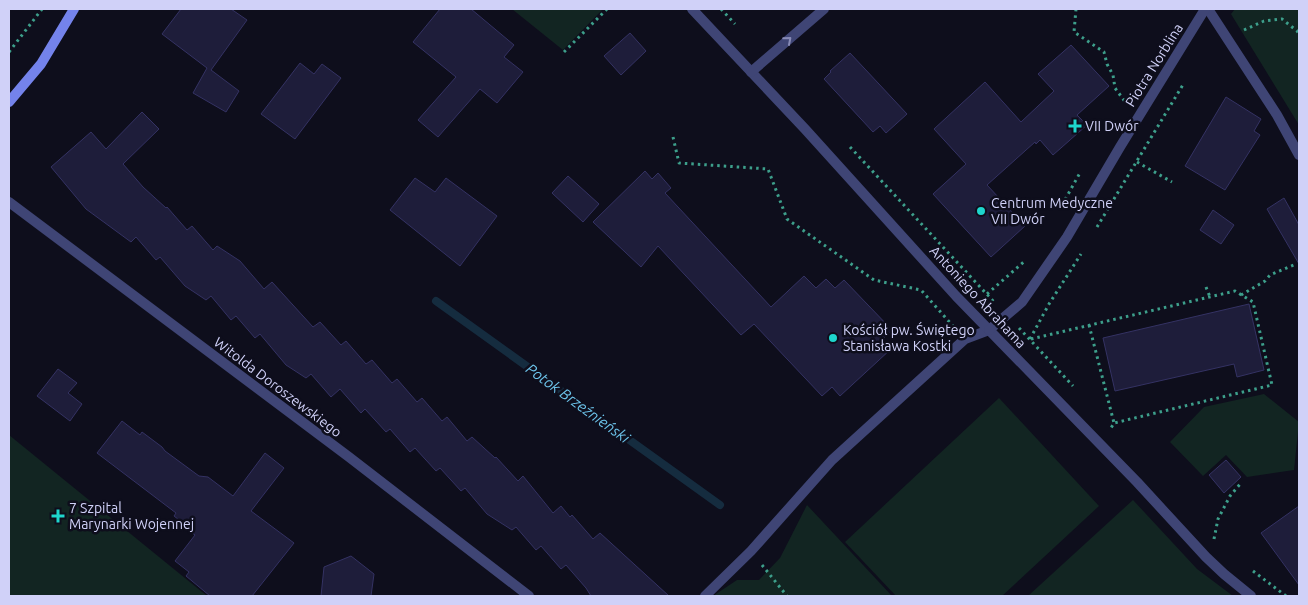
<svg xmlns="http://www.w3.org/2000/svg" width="1308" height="605" viewBox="0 0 1308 605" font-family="Ubuntu,sans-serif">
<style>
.green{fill:#122522}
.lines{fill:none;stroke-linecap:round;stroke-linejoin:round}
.stream{stroke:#152c3f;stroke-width:8}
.building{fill:#1e1d3a;stroke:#343263}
.path{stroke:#3d9f8b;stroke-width:3;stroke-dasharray:2.5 4;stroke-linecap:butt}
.lane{stroke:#3f4575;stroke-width:10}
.street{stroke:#3f4575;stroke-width:10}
.secondary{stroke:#7483eb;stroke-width:10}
.oneway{stroke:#888bb6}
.poi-dot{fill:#1ed6cd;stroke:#0e0e1c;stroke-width:2}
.labels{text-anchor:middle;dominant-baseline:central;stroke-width:5;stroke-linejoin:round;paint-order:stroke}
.street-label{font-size:14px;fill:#d0d1f8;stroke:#0e0e1c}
.poi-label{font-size:14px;fill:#d0d1f8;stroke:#0e0e1c;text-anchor:start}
.water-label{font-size:15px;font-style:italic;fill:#6cc3ea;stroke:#0e0e1c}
</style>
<rect width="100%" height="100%" fill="#0e0e1c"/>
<g class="green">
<polygon points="512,9 603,9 563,50"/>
<polygon points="1235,9 1299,9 1299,125 1231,14"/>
<polygon points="1264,394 1299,422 1294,470 1247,477 1226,455 1203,476 1170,442 1204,407"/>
<polygon points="999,398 1099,506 1002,596 896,596 845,542"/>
<polygon points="9,435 207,596 9,596"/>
<polygon points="1133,500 1197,569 1233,596 1028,596"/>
<polygon points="807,505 892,596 713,596 737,580 759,580 780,558"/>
</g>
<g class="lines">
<polyline class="stream" points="436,301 720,505"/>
</g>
<g class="building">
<polygon points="181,9 231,9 247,20 211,70 239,91 226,112 193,93 207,68 162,34"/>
<polygon points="440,9 471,9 514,45 504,57 523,72 497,103 480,89 438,137 418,120 456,77 413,42"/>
<polygon points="630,33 646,51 621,75 604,56"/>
<polygon points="1071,45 1109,86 1077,115 1087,125 1053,155 1040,140 1036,144 1035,142 987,185 1025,226 991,257 933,194 966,164 934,129 985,82 1021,122 1054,91 1038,74"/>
<polygon points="850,53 907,114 886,133 880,126 873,132 824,79 831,72 830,71"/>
<polygon points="300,63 314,74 322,64 341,78 295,139 261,114"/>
<polygon points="1226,97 1261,119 1254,131 1260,135 1225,190 1185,166"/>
<polygon points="142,112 159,129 123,164 143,187 166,208 167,207 187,230 192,226 213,250 217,246 240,261 264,289 272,282 313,327 320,322 341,345 346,341 366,364 372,360 392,383 397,379 417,402 422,398 442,421 447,417 467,441 472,437 495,458 496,457 518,481 523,476 553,513 561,506 570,517 572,515 593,539 600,533 669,596 591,596 586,588 566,565 561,569 541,546 536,550 516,527 512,530 487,514 465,488 461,491 440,468 436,471 415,448 410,452 390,429 386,432 365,409 361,413 340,389 331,397 311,374 306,378 286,365 260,334 255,338 236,316 231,320 211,296 206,300 185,286 160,257 156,260 136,237 131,242 86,209 51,167 91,132 106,149"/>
<polygon points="645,171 652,179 658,173 671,188 665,193 771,307 804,276 816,288 826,279 835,288 844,280 892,330 883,339 891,349 840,396 832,387 822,396 754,324 741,335 658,246 641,267 593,222"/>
<polygon points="568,176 599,204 583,222 552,193"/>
<polygon points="415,178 435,192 446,178 497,216 460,266 390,210"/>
<polygon points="1284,198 1299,225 1299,264 1267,209"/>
<polygon points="1213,210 1234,225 1221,244 1200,230"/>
<polygon points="1249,304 1264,370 1237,377 1234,364 1115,391 1103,338"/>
<polygon points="58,369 77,383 68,393 82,404 70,421 37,396"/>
<polygon points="122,421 140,435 142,432 162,447 165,451 199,476 208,477 233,496 265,453 284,468 251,511 294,543 252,596 210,596 186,576 189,572 175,561 195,535 183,526 184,524 174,516 176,513 97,453"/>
<polygon points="1226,460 1241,477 1224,493 1209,475"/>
<polygon points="1299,506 1299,585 1261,533"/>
<polygon points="351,556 374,574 371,596 321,596 324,567"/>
</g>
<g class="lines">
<g class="path">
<polyline points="721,9 735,24"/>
<polyline points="1076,9 1074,32 1104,52 1107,64 1113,75 1115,88 1126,103"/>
<polyline points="1244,30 1264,21 1282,19 1297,31 1299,34"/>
<polyline points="9,52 42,9"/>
<polyline points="564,52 607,9"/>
<polyline points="673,137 679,163 768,169 787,219 874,280 921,290 953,326"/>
<polyline points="850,147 994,302"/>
<polyline points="1137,162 1172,182"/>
<polyline points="1062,205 1081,171"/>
<polyline points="1097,227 1184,83"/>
<polyline points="1206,287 1210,297"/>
<polyline points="987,294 1026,260"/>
<polyline points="1241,295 1265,281 1270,275 1296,264"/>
<polyline points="1089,325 1114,423"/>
<polyline points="1019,328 1073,386"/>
<polyline points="1030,339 1049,304 1081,254"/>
<polyline points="1031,339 1235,291 1253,302 1272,385 1114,423 1111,428"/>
<polyline points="1214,539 1218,519 1230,496 1241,483"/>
<polyline points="762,565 787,596"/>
<polyline points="1253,571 1286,596"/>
</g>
<g class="lane">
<polyline points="1208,9 1277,115 1299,155"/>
<polyline points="705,596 751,551 832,460 965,339 989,330"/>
</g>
<g class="street">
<polyline points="692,9 805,129 956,296 1137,482 1206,557 1224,574 1251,596"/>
<polyline points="751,72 824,9"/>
<polyline points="9,202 349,457 529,596"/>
<polyline points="989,330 1022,302 1067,237 1120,147 1205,9"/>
</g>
<polyline class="secondary" points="9,102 41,64 74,9"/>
</g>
<defs><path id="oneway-chevron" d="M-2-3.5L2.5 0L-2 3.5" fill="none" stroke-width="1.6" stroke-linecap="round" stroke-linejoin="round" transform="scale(1.25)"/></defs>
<use class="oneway" href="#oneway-chevron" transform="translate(788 40) rotate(-41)"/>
<g class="poi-dot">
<path d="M1072.5 118.5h5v5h5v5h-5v5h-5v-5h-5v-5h5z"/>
<circle cx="981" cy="211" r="5"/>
<circle cx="833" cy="338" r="5"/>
<path d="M55.5 508.5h5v5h5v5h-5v5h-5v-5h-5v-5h5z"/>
</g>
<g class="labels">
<g class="street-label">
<text transform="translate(1154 65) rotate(-58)">Piotra Norblina</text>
<text transform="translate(978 297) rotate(47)">Antoniego Abrahama</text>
<text transform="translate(278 387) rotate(37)">Witolda Doroszewskiego</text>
</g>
<g class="poi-label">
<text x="1085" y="126">VII Dwór</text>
<text x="991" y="203">Centrum Medyczne<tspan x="991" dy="16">VII Dwór</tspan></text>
<text x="843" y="330">Kościół pw. Świętego<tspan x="843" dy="16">Stanisława Kostki</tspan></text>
<text x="69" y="508">7 Szpital<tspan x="69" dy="16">Marynarki Wojennej</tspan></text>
</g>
<g class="water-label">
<text transform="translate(578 403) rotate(36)">Potok Brzeźnieński</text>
</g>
</g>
<rect width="1308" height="605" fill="none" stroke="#d0d1f8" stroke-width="20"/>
</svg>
